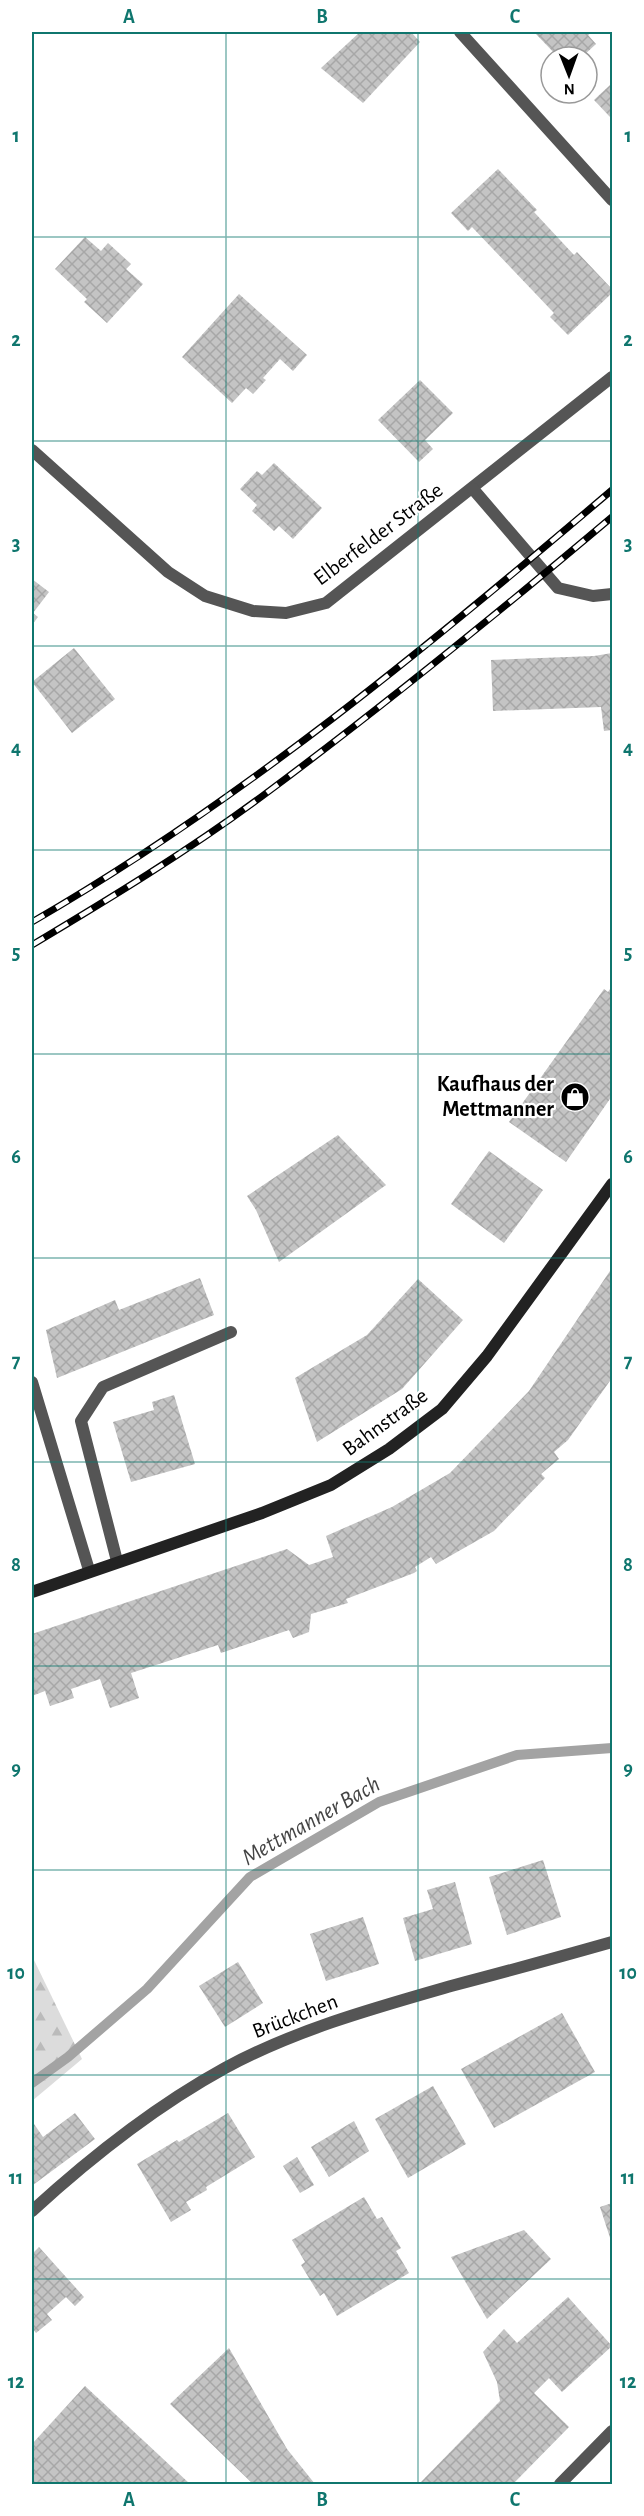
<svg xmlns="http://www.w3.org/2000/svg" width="644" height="2516" viewBox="0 0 644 2516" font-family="'Alegreya Sans',sans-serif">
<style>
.forest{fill:url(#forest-firs)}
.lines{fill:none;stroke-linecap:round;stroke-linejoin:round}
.stream{stroke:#a3a3a3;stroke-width:10}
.building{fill:url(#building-cross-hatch)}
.lane{stroke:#555;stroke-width:12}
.street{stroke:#555;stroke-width:12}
.secondary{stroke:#222;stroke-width:12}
.rail-casing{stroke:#000;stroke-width:7}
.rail{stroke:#fff;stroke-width:4.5;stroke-dasharray:14;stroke-linecap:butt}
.grid{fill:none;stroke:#0f766e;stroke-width:1.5;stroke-opacity:0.55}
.labels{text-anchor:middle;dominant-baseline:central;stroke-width:4.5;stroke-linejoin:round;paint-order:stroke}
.street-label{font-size:22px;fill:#000;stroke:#fff}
.poi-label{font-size:22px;font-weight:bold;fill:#000;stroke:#fff;text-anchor:end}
.water-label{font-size:24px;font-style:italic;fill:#444;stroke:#fff}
.neatline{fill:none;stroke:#0f766e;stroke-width:2}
.grid-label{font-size:20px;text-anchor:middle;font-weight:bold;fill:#0f766e}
</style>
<defs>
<pattern id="forest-firs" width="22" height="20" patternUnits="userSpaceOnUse" patternTransform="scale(1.5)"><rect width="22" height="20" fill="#dcdcdc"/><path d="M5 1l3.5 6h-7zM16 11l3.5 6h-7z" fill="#bbb"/></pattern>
<pattern id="building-cross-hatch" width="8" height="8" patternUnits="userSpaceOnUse" patternTransform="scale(1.5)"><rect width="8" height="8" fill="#c4c4c4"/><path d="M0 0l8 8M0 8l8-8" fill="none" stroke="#a7a7a7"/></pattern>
</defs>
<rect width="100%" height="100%" fill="#fff"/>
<polygon class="forest" points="33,1958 82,2059 32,2101 32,1959"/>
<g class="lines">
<polyline class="stream" points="32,2083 68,2057 147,1989 250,1877 379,1802 517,1755 612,1748"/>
</g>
<g class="building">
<polygon points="360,32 411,32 420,42 363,103 321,68"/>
<polygon points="534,32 592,32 588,35 596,44 582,57 558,57"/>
<polygon points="610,85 612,87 612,119 594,100"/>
<polygon points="498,169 537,210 534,212 574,255 577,252 612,289 612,293 568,335 550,317 554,313 472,227 468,231 451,213"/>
<polygon points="85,237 101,251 108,243 131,264 126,269 143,284 107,323 84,302 87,299 55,269"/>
<polygon points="239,294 307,355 293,371 280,359 263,378 266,380 253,394 246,388 232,403 182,357"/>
<polygon points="420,380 453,413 425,440 433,449 419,462 378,420"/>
<polygon points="274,463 322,508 293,539 279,526 274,531 252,511 257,505 240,489 257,471 262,475"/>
<polygon points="32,579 49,592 33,613 38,617 32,625"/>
<polygon points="74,648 115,699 72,733 32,682"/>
<polygon points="612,653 612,730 604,731 601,707 493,711 491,660 594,656"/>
<polygon points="612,986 612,1096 566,1162 509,1122 604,989 608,992"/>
<polygon points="338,1135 386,1185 279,1262 256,1210 247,1196"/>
<polygon points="489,1151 543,1190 504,1243 451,1204"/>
<polygon points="612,1268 612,1378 568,1440 554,1452 559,1459 541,1474 545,1478 494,1531 436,1564 431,1557 415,1567 417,1571 414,1573 346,1599 348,1603 311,1614 309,1632 293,1638 289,1630 221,1653 218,1645 131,1673 139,1698 110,1708 100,1679 71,1689 74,1698 50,1706 45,1691 32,1696 32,1634 287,1549 309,1565 333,1557 326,1536 392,1507 450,1473 529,1391"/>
<polygon points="200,1278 214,1315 57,1378 46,1330 115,1300 119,1310"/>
<polygon points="418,1279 463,1320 402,1389 317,1442 295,1378 367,1335"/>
<polygon points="174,1395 195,1464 131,1482 113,1422 154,1410 152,1402"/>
<polygon points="543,1860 561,1917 507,1935 489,1877"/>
<polygon points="455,1882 472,1944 415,1961 403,1918 433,1909 427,1890"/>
<polygon points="363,1917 379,1964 326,1981 310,1934"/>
<polygon points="238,1962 263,2003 225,2027 199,1986"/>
<polygon points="562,2013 595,2072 494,2128 461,2069"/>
<polygon points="433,2086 466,2144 408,2178 375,2119"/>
<polygon points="75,2113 95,2139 33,2185 32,2121 43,2137"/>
<polygon points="228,2113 255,2157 206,2187 207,2190 186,2202 191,2210 171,2222 137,2164 177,2140 179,2142"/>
<polygon points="354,2121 369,2151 329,2177 311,2147"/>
<polygon points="297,2157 314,2185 300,2193 283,2166"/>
<polygon points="364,2197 377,2219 382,2217 401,2248 396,2251 409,2273 337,2316 324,2293 320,2296 301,2265 305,2262 292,2240"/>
<polygon points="612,2203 612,2244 600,2207"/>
<polygon points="524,2230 551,2259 487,2319 451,2257"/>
<polygon points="39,2247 84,2297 75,2306 66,2297 47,2314 52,2320 36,2333 32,2328 32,2254"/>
<polygon points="568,2297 612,2346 562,2392 549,2378 534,2393 569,2427 513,2484 419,2484 500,2401 497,2382 483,2352 504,2329 517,2343"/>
<polygon points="229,2348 287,2449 315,2484 253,2484 170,2404"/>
<polygon points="85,2386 190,2484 32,2484 32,2444"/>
</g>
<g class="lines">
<polyline class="lane" points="117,1561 81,1421 103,1387 231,1332"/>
<g class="street">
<polyline points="460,32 612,200"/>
<polyline points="32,450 168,572 205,596 253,611 286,613 326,603 612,377"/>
<polyline points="473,489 558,588 593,596 612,594"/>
<polyline points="32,1382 89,1570"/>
<path d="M32,2211C91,2157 154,2107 225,2068C295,2030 374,2008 451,1986C505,1972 559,1957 612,1942"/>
<polyline points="560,2484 612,2431"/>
</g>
<polyline class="secondary" points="32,1592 262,1513 331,1485 389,1449 442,1409 487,1356 612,1184"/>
<g class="rail-casing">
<g id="rail">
<path d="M32,922C240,802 430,645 612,490"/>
<path d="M32,945C109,899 188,851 261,797C381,708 498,613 612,517"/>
</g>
</g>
<use href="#rail" class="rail"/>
</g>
<path class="grid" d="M226,32V2484M418,32V2484M32,237H612M32,441H612M32,646H612M32,850H612M32,1054H612M32,1258H612M32,1462H612M32,1666H612M32,1870H612M32,2075H612M32,2279H612"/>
<defs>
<g id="shop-disc" transform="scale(1.5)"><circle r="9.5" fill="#000" stroke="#fff"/><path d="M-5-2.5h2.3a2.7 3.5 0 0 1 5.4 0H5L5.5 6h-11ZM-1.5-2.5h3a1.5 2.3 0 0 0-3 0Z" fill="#fff"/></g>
</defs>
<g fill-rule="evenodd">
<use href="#shop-disc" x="575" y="1097"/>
</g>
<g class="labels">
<g class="street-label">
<text transform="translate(378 534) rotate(-37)">Elberfelder Straße</text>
<text transform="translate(385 1422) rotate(-36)">Bahnstraße</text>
<text transform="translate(295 2016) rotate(-21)">Brückchen</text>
</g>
<g class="poi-label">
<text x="554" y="1084">Kaufhaus der<tspan x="554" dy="25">Mettmanner</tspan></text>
</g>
<g class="water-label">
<text transform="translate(311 1821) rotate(-30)">Mettmanner Bach</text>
</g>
</g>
<rect width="644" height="2516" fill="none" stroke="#ffffff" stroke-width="66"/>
<g transform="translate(569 75) rotate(179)"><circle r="28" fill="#ffffff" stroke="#999999" stroke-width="1.5"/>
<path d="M0-4.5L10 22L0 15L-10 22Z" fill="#000000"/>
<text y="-9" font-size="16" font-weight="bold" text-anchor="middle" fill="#000000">N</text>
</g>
<rect x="33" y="33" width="578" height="2450" class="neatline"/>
<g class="grid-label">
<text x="129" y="23">A</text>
<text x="322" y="23">B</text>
<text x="515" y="23">C</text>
<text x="16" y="142">1</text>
<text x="628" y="142">1</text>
<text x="16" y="346">2</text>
<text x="628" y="346">2</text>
<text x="16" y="550">3</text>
<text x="628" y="550">3</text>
<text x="16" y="754">4</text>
<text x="628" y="754">4</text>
<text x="16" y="959">5</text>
<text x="628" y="959">5</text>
<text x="16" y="1163">6</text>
<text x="628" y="1163">6</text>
<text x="16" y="1367">7</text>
<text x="628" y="1367">7</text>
<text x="16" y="1571">8</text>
<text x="628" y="1571">8</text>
<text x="16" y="1775">9</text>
<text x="628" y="1775">9</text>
<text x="16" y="1979">10</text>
<text x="628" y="1979">10</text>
<text x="16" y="2184">11</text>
<text x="628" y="2184">11</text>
<text x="16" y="2388">12</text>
<text x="628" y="2388">12</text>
<text x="129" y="2506">A</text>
<text x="322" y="2506">B</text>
<text x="515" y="2506">C</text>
</g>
</svg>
